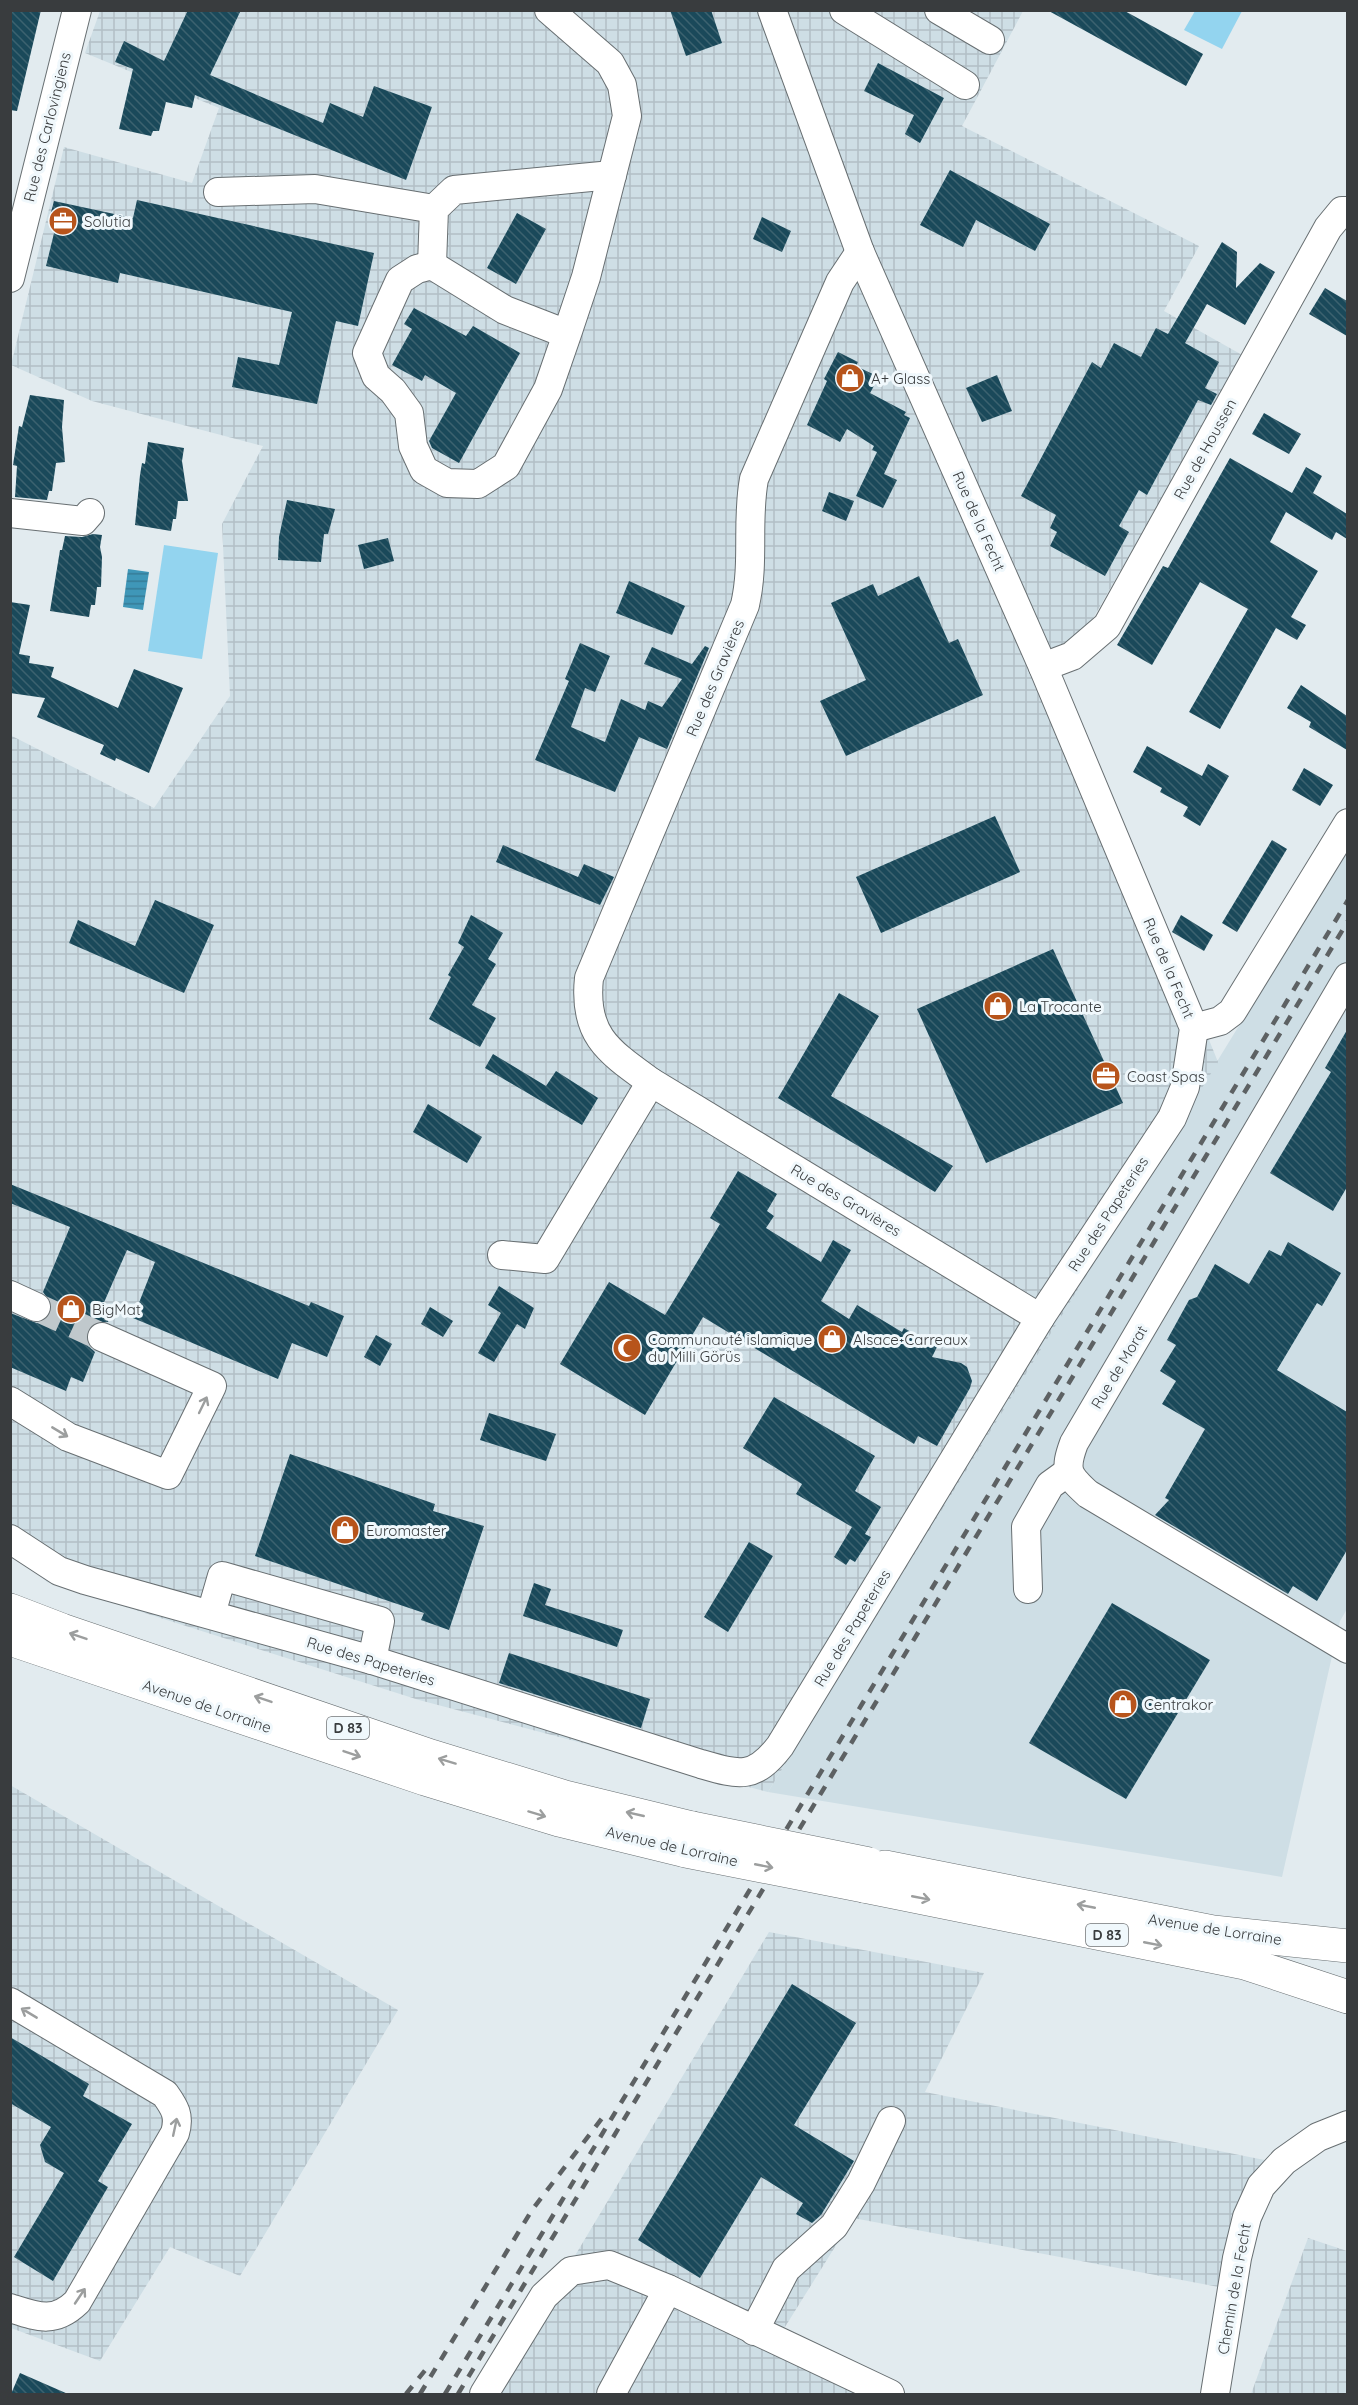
<svg xmlns="http://www.w3.org/2000/svg" width="1358" height="2405" viewBox="0 0 1358 2405" font-family="Quicksand,sans-serif">
<style>
.built{fill:#cedee5}
.industrial{fill:url(#industrial-grid)}
.pitch{fill:#93d4ef}
.water{fill:url(#water-rules)}
.building{fill:url(#building-back-hatch)}
.lines{fill:none;stroke-linecap:round;stroke-linejoin:round}
.minor-tunnel{stroke:#c0c8cc;stroke-width:28;stroke-dasharray:28 14;stroke-linecap:butt}
.minor-casing{stroke:#686f72;stroke-width:30}
.major-casing{stroke:#686f72;stroke-width:34}
.minor{stroke:#fff;stroke-width:28}
.major{stroke:#fff;stroke-width:33}
.rail{stroke:#5d6163;stroke-width:4.5;stroke-dasharray:10 10;stroke-linecap:butt}
.major-bridge-casing{stroke:#686f72;stroke-width:34;stroke-linecap:butt}
.major-bridge{stroke:#fff;stroke-width:33}
.oneway{stroke:#9c9e9e}
.labels{text-anchor:middle;dominant-baseline:central;stroke-width:6;stroke-linejoin:round;paint-order:stroke}
.shield{fill:#f0f8fc;stroke:#707477;stroke-width:1.5}
.shield-label{font-size:14px;font-weight:bold;fill:#393c3e}
.street-label{font-size:15px;fill:#393c3e;stroke:#f0f8fc}
.poi-label{font-size:15px;fill:#393c3e;stroke:#f0f8fc;text-anchor:start}
</style>
<defs>
<pattern id="industrial-grid" width="8" height="8" patternUnits="userSpaceOnUse" patternTransform="scale(1.5)"><rect width="8" height="8" fill="#cedee5"/><path d="M0 4h8M4 0v8" fill="none" stroke="#b2bfc6"/></pattern>
<pattern id="water-rules" width="6" height="5" patternUnits="userSpaceOnUse" patternTransform="scale(1.5)"><rect width="6" height="5" fill="#3f97b8"/><path d="M0 2.5h6" fill="none" stroke="#367c97"/></pattern>
<pattern id="building-back-hatch" width="6" height="6" patternUnits="userSpaceOnUse" patternTransform="scale(1.5)"><rect width="6" height="6" fill="#1a495a"/><path d="M-1 5l2 2M0 0l6 6M5-1l2 2" fill="none" stroke="#3c626f"/></pattern>
</defs>
<rect width="100%" height="100%" fill="#e2ebef"/>
<polygon class="built" points="1347,850 1347,1609 1340,1621 1282,1877 768,1792"/>
<g class="industrial">
<polygon points="100,11 1023,11 962,126 1199,246 1164,311 1244,356 1061,674 1218,1062 768,1792 419,1700 47,1582 11,1547 10,735 154,808 230,696 222,524 263,446 92,401 11,365 64,147 192,183 219,108 85,53"/>
<polygon points="10,1785 398,2010 240,2276 170,2247 100,2361 11,2328"/>
<polygon points="769,1932 984,1973 925,2092 1280,2163 1240,2291 853,2218 770,2351 856,2394 492,2394"/>
<polygon points="1308,2238 1347,2251 1347,2394 1251,2394"/>
</g>
<g class="pitch">
<polygon points="1195,11 1242,11 1222,49 1184,30"/>
<polygon points="164,545 218,553 202,659 148,651"/>
</g>
<polygon class="water" points="128,569 149,572 143,610 123,607"/>
<g class="building">
<polygon points="10,10 41,10 17,111 10,110"/>
<polygon points="188,10 241,10 210,75 323,123 330,103 363,117 374,86 432,107 406,180 195,95 192,108 166,102 159,131 153,131 151,136 119,129 133,69 115,62 124,41 164,61"/>
<polygon points="670,10 711,10 722,43 686,56"/>
<polygon points="1047,10 1123,10 1203,54 1186,86"/>
<polygon points="878,63 944,98 920,143 905,134 914,115 864,91"/>
<polygon points="950,170 1050,224 1035,251 976,220 963,247 920,225"/>
<polygon points="137,200 374,253 358,326 336,321 317,404 232,387 238,357 279,365 292,312 120,273 118,283 46,266 58,217 50,216 54,201 133,218"/>
<polygon points="517,213 546,229 516,284 487,268"/>
<polygon points="762,217 791,231 782,252 753,239"/>
<polygon points="1222,242 1237,252 1236,288 1260,263 1275,272 1245,325 1207,304 1185,343 1219,362 1205,388 1217,394 1211,405 1198,400 1147,495 1139,490 1119,526 1129,532 1105,576 1050,546 1057,532 1050,528 1056,515 1021,496 1092,362 1101,368 1114,343 1141,357 1156,328 1168,334"/>
<polygon points="1325,288 1347,301 1347,336 1309,314"/>
<polygon points="414,308 466,336 473,326 520,353 459,463 432,448 429,441 456,393 425,375 422,381 392,365 412,329 404,324"/>
<polygon points="838,352 858,362 856,366 879,377 870,393 906,412 904,415 910,418 884,474 897,480 883,508 856,496 877,452 872,450 874,446 847,429 840,442 807,425 827,381 824,379"/>
<polygon points="997,375 1012,411 982,422 966,388"/>
<polygon points="30,395 64,400 62,427 65,462 56,463 52,491 49,491 47,500 15,497 17,466 13,465 19,426 22,427"/>
<polygon points="1264,413 1301,434 1289,454 1252,434"/>
<polygon points="148,442 184,448 182,461 188,501 178,501 176,519 173,519 171,531 135,525 140,475 142,463 145,464"/>
<polygon points="1230,458 1292,493 1306,467 1322,476 1313,493 1347,514 1347,539 1336,532 1332,540 1286,512 1270,542 1318,571 1291,617 1306,625 1297,640 1276,628 1220,729 1189,712 1248,609 1200,582 1152,665 1117,645 1163,566 1168,568"/>
<polygon points="829,492 854,501 846,521 822,511"/>
<polygon points="287,500 335,509 328,534 324,534 321,562 278,560 279,537"/>
<polygon points="93,534 102,535 100,547 102,557 101,587 97,587 95,605 91,605 89,617 50,611 60,550 62,550 65,536 82,537"/>
<polygon points="388,538 394,561 364,569 358,545"/>
<polygon points="919,576 949,643 958,639 983,695 846,756 820,701 866,680 831,603 873,584 878,596"/>
<polygon points="629,581 685,606 672,635 616,613"/>
<polygon points="10,602 30,605 19,654 30,656 29,663 54,667 51,677 118,708 134,669 183,688 149,773 116,758 115,761 100,754 104,745 37,717 45,698 10,693"/>
<polygon points="580,643 610,656 595,692 585,688 571,727 605,742 621,699 645,710 648,701 662,707 682,679 644,664 652,647 692,664 705,646 709,648 667,749 639,737 615,792 535,760 569,681 565,679"/>
<polygon points="1301,685 1347,716 1347,750 1309,727 1311,722 1287,708"/>
<polygon points="1147,746 1202,776 1208,764 1229,776 1200,826 1183,816 1188,807 1160,792 1162,788 1133,772"/>
<polygon points="1304,768 1333,785 1320,806 1292,790"/>
<polygon points="995,816 1020,872 881,933 856,877"/>
<polygon points="1272,840 1287,849 1237,932 1222,923"/>
<polygon points="503,845 578,877 584,864 614,877 600,905 496,862"/>
<polygon points="155,900 214,925 184,993 69,943 78,920 135,946"/>
<polygon points="471,915 503,933 488,959 496,964 472,1005 496,1018 480,1047 429,1019 451,977 448,975 464,947 458,943"/>
<polygon points="1181,915 1213,935 1204,951 1172,932"/>
<polygon points="1053,949 1123,1103 986,1163 917,1009"/>
<polygon points="839,993 879,1016 831,1096 953,1166 935,1192 778,1098"/>
<polygon points="1347,1030 1347,1187 1333,1211 1270,1173 1331,1072 1325,1068"/>
<polygon points="493,1054 546,1086 556,1071 598,1098 582,1125 485,1068"/>
<polygon points="428,1104 482,1137 467,1163 413,1132"/>
<polygon points="738,1171 777,1194 767,1211 774,1216 766,1228 821,1262 833,1240 851,1250 821,1301 849,1319 857,1305 902,1332 904,1328 937,1347 932,1357 961,1363 967,1367 972,1381 970,1388 937,1446 918,1436 914,1444 703,1317 645,1415 560,1364 609,1282 665,1315 720,1224 710,1218"/>
<polygon points="10,1184 309,1306 311,1302 344,1316 327,1357 292,1343 278,1379 133,1318 155,1262 127,1250 102,1307 112,1311 108,1322 93,1323 87,1331 88,1346 95,1352 83,1382 71,1377 66,1391 10,1367 10,1313 37,1323 45,1321 51,1314 52,1305 43,1292 70,1227 10,1203"/>
<polygon points="1288,1242 1341,1273 1322,1306 1317,1303 1277,1370 1347,1412 1347,1550 1317,1601 1293,1586 1288,1594 1155,1515 1169,1500 1165,1498 1205,1429 1162,1404 1176,1381 1160,1371 1176,1345 1167,1340 1189,1300 1197,1297 1215,1264 1249,1284 1269,1250 1281,1256"/>
<polygon points="499,1286 534,1308 525,1329 517,1324 494,1362 478,1353 501,1313 488,1305"/>
<polygon points="430,1307 453,1321 443,1337 421,1324"/>
<polygon points="376,1335 392,1344 380,1366 364,1357"/>
<polygon points="774,1397 875,1456 855,1491 881,1507 865,1534 871,1537 855,1562 850,1559 846,1565 834,1557 852,1527 796,1494 802,1484 743,1448"/>
<polygon points="489,1413 556,1434 546,1461 480,1440"/>
<polygon points="290,1454 435,1504 433,1511 484,1526 449,1630 421,1620 424,1613 255,1556"/>
<polygon points="749,1542 773,1556 728,1632 704,1617"/>
<polygon points="534,1583 551,1589 545,1605 623,1630 617,1647 523,1616"/>
<polygon points="1112,1603 1210,1660 1126,1799 1029,1743"/>
<polygon points="509,1653 650,1699 641,1728 499,1683"/>
<polygon points="792,1984 856,2023 794,2125 854,2161 821,2215 812,2223 796,2214 803,2203 761,2177 700,2278 638,2240"/>
<polygon points="10,2037 89,2084 83,2096 132,2124 98,2181 108,2187 53,2281 14,2257 64,2173 45,2162 40,2145 51,2127 10,2103"/>
<polygon points="20,2373 68,2394 11,2394"/>
</g>
<g class="lines">
<polyline class="minor-tunnel" points="36,1307 102,1337"/>
<g class="minor-casing">
<g id="minor">
<polyline points="549,10 610,63 622,85 627,116 586,277 567,334 548,389 506,466 478,484 447,483 424,470 413,446 409,413 393,391 376,376 367,353 400,280 417,269 432,265 505,310 567,334"/>
<polyline points="844,10 965,85"/>
<polyline points="939,10 990,40"/>
<polyline points="218,192 315,189 434,209"/>
<path d="M860,252L840,282L754,479C746,522 755,561 745,605L589,978C583,1035 608,1051 651,1082L1040,1318"/>
<polyline points="432,265 434,209 454,190 612,175"/>
<polyline points="10,278 77,10"/>
<polyline points="10,513 83,521 90,513"/>
<polyline points="1043,667 1072,656 1107,626 1328,228 1342,211 1348,211"/>
<path d="M1348,977L1074,1443C1064,1470 1067,1475 1088,1494L1348,1649"/>
<polyline points="1194,1028 1220,1021 1232,1012 1348,823"/>
<polyline points="502,1255 545,1259 651,1082"/>
<polyline points="10,1295 36,1307"/>
<polyline points="10,1401 68,1437 168,1475 212,1386 102,1337"/>
<path d="M10,1539L59,1571L85,1580L372,1660L701,1764C739,1775 754,1780 780,1746L1040,1318L1172,1118L1185,1087L1194,1028L1043,667L860,252L772,10"/>
<polyline points="1028,1589 1026,1527 1050,1485 1068,1472"/>
<polyline points="211,1614 222,1576 380,1621 372,1660"/>
<path d="M10,2002L165,2094C175,2108 180,2116 175,2133L77,2302C54,2324 38,2317 10,2308"/>
<polyline points="754,2331 786,2269 834,2226 861,2183 891,2121"/>
<polyline points="484,2394 544,2296 571,2271 609,2265 668,2289 890,2394"/>
<polyline points="611,2394 668,2289"/>
<polyline points="1215,2394 1237,2258 1247,2217 1261,2186 1284,2161 1318,2137 1348,2125"/>
</g>
</g>
<g class="major-casing">
<g id="major">
<polyline points="10,1610 62,1630 431,1756 565,1797 692,1828"/>
<polyline points="10,1639 425,1779 559,1820 686,1851"/>
<polyline points="885,1867 1213,1932 1348,1946"/>
<polyline points="864,1886 1245,1963 1348,1997"/>
</g>
</g>
<use href="#minor" class="minor"/>
<use href="#major" class="major"/>
<g class="rail">
<polyline points="406,2394 431,2363"/>
<polyline points="420,2394 532,2210 606,2113"/>
<polyline points="445,2394 1348,900"/>
<polyline points="458,2394 1348,921"/>
</g>
<g class="major-bridge-casing">
<g id="major-bridge">
<polyline points="692,1828 869,1864"/>
<polyline points="686,1851 864,1886"/>
</g>
</g>
<use href="#major-bridge" class="major-bridge"/>
</g>
<defs><path id="oneway-shaft" d="M-6 0H5M1.5-3L5.5 0L1.5 3" fill="none" stroke-width="1.6" stroke-linecap="round" stroke-linejoin="round" transform="scale(1.5)"/></defs>
<g class="oneway">
<use href="#oneway-shaft" transform="translate(203 1405) rotate(-64)"/>
<use href="#oneway-shaft" transform="translate(60 1432) rotate(31)"/>
<use href="#oneway-shaft" transform="translate(78 1636) rotate(-161)"/>
<use href="#oneway-shaft" transform="translate(263 1699) rotate(-161)"/>
<use href="#oneway-shaft" transform="translate(352 1754) rotate(19)"/>
<use href="#oneway-shaft" transform="translate(447 1761) rotate(-163)"/>
<use href="#oneway-shaft" transform="translate(537 1814) rotate(17)"/>
<use href="#oneway-shaft" transform="translate(635 1814) rotate(-167)"/>
<use href="#oneway-shaft" transform="translate(764 1866) rotate(11)"/>
<use href="#oneway-shaft" transform="translate(921 1898) rotate(11)"/>
<use href="#oneway-shaft" transform="translate(1086 1906) rotate(-169)"/>
<use href="#oneway-shaft" transform="translate(1153 1944) rotate(11)"/>
<use href="#oneway-shaft" transform="translate(29 2013) rotate(-149)"/>
<use href="#oneway-shaft" transform="translate(175 2127) rotate(-78)"/>
<use href="#oneway-shaft" transform="translate(80 2296) rotate(-56)"/>
</g>
<defs>
<g id="office-disc" transform="scale(1.5)"><circle r="9.5" fill="#b7541b" stroke="#f0f8fc"/><path d="M-6-3h4V-5.5h4V-3h4V5H-6ZM-1-4.5V-3h2v-1.5ZM-6 0V1H6V0Z" fill="#fff"/></g>
<g id="shop-disc" transform="scale(1.5)"><circle r="9.5" fill="#b7541b" stroke="#f0f8fc"/><path d="M-5-2.5h2.3a2.7 3.5 0 0 1 5.4 0H5L5.5 6h-11ZM-1.5-2.5h3a1.5 2.3 0 0 0-3 0Z" fill="#fff"/></g>
<g id="mosque-disc" transform="scale(1.5)"><circle r="9.5" fill="#b7541b" stroke="#f0f8fc"/><path d="M3.5-4.9A6 6 0 1 0 3.5 4.9A5 5 0 1 1 3.5-4.9Z" fill="#fff"/></g>
</defs>
<g fill-rule="evenodd">
<use href="#office-disc" x="63" y="221"/>
<use href="#shop-disc" x="850" y="378"/>
<use href="#shop-disc" x="998" y="1006"/>
<use href="#office-disc" x="1106" y="1076"/>
<use href="#shop-disc" x="71" y="1309"/>
<use href="#shop-disc" x="832" y="1339"/>
<use href="#mosque-disc" x="627" y="1348"/>
<use href="#shop-disc" x="345" y="1530"/>
<use href="#shop-disc" x="1123" y="1704"/>
</g>
<g class="labels">
<g class="shield">
<rect x="327" y="1717" width="42" height="22" rx="4.5"/>
<rect x="1086" y="1924" width="42" height="22" rx="4.5"/>
</g>
<g class="shield-label">
<text x="348" y="1728">D 83</text>
<text x="1107" y="1935">D 83</text>
</g>
<g class="street-label">
<text transform="translate(47 127) rotate(-76)">Rue des Carlovingiens</text>
<text transform="translate(1205 449) rotate(-61)">Rue de Houssen</text>
<text transform="translate(979 521) rotate(66)">Rue de la Fecht</text>
<text transform="translate(715 678) rotate(-67)">Rue des Gravières</text>
<text transform="translate(1169 968) rotate(67)">Rue de la Fecht</text>
<text transform="translate(846 1200) rotate(31)">Rue des Gravières</text>
<text transform="translate(1108 1214) rotate(-57)">Rue des Papeteries</text>
<text transform="translate(1119 1367) rotate(-59)">Rue de Morat</text>
<text transform="translate(852 1628) rotate(-59)">Rue des Papeteries</text>
<text transform="translate(371 1661) rotate(17)">Rue des Papeteries</text>
<text transform="translate(207 1706) rotate(19)">Avenue de Lorraine</text>
<text transform="translate(672 1846) rotate(13)">Avenue de Lorraine</text>
<text transform="translate(1215 1929) rotate(9)">Avenue de Lorraine</text>
<text transform="translate(1234 2289) rotate(-80)">Chemin de la Fecht</text>
</g>
<g class="poi-label">
<text x="84" y="221">Solutia</text>
<text x="871" y="378">A+ Glass</text>
<text x="1019" y="1006">La Trocante</text>
<text x="1127" y="1076">Coast Spas</text>
<text x="92" y="1309">BigMat</text>
<text x="648" y="1339">Communauté islamique<tspan x="648" dy="17">du Milli Görüs</tspan></text>
<text x="853" y="1339">Alsace-Carreaux</text>
<text x="366" y="1530">Euromaster</text>
<text x="1144" y="1704">Centrakor</text>
</g>
</g>
<rect width="1358" height="2405" fill="none" stroke="#393c3e" stroke-width="24"/>
</svg>
